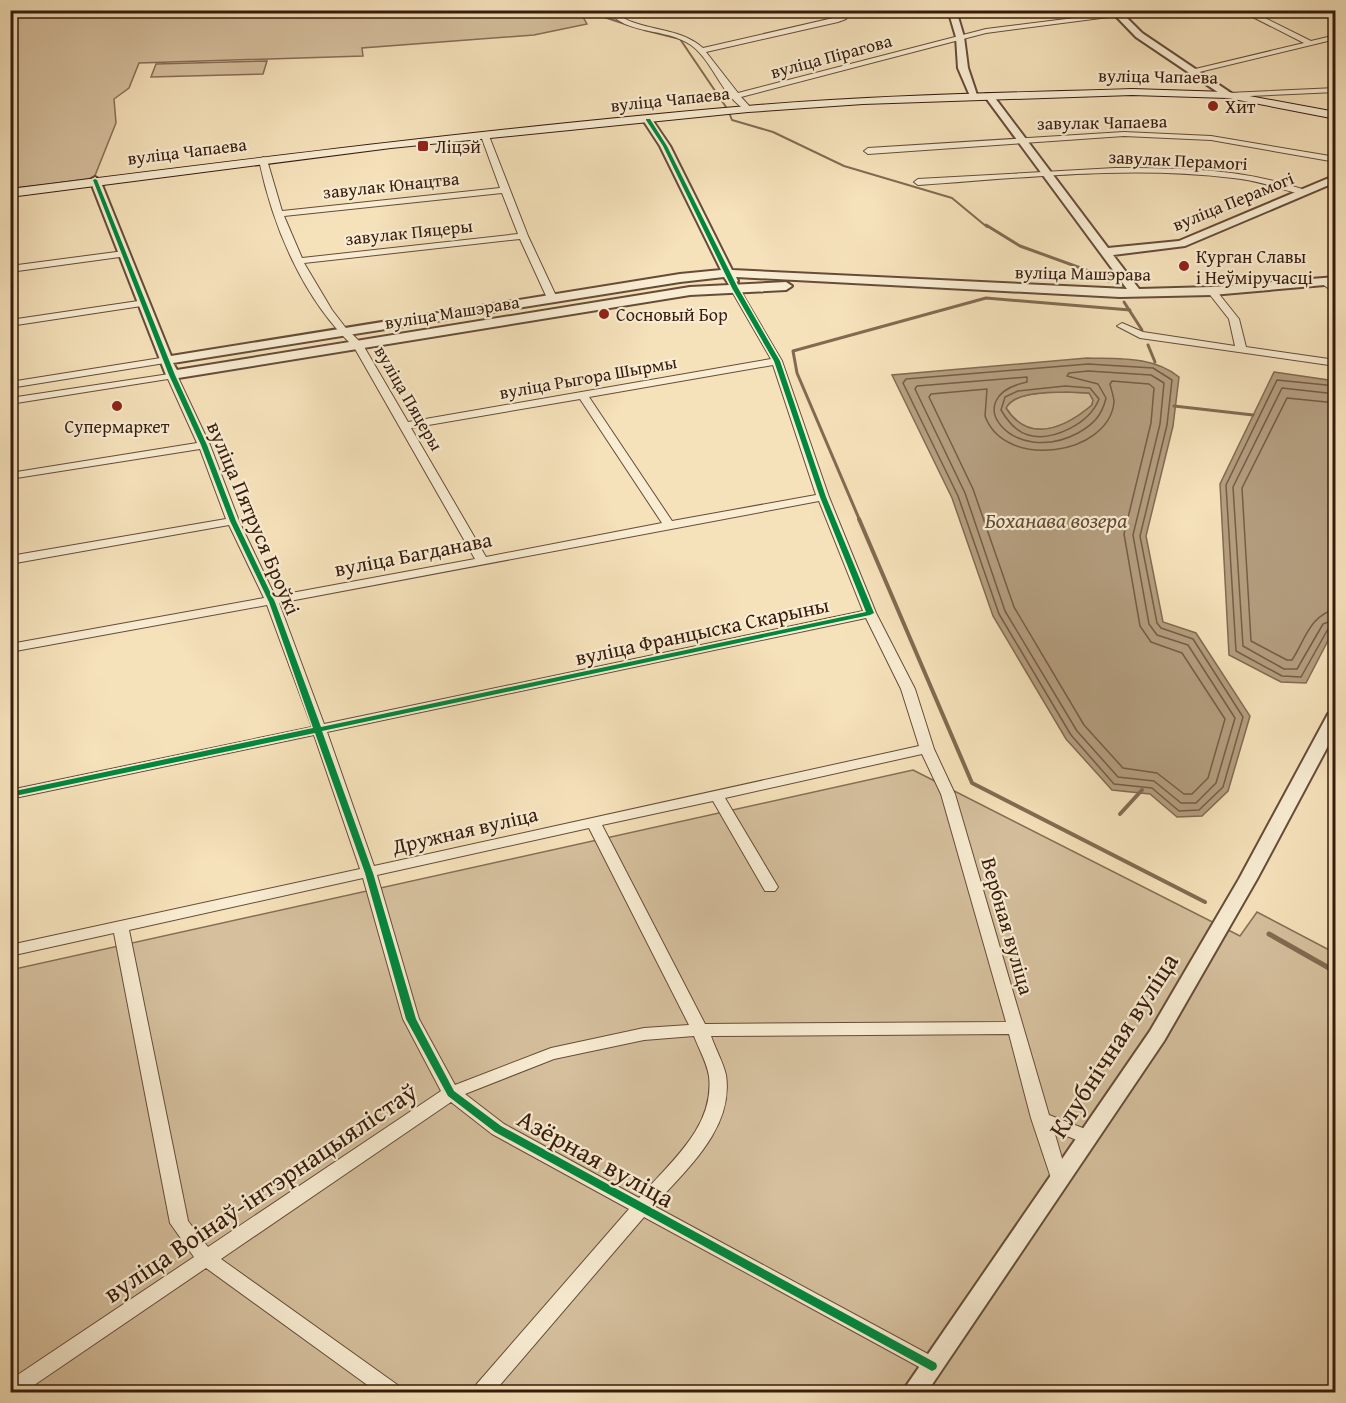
<svg xmlns="http://www.w3.org/2000/svg" width="1346" height="1403" viewBox="0 0 1346 1403" font-family="'Gentium Book Plus',serif">
<style>
.green{fill:#d5bf9d;stroke:#866d55;stroke-width:1.5}
.water{fill:#b49e7f;stroke:#826a51;stroke-width:1.5;fill-rule:evenodd}
.lines{fill:none;stroke-linecap:round;stroke-linejoin:round}
.shore{stroke:#765c46;stroke-width:1.5}
.stream-far3{stroke:#826a51;stroke-width:2}
.stream-far2{stroke:#826a51;stroke-width:3}
.stream-far1{stroke:#826a51;stroke-width:4}
.stream{stroke:#826a51;stroke-width:5}
.minor-casing{stroke:#664c38;stroke-width:2}
.tertiary-casing{stroke:#664c38;stroke-width:4}
.secondary-casing{stroke:#371b0d;stroke-width:2}
.minor{fill:#f8ecd2;fill-rule:evenodd}
.tertiary{fill:#f8ecd2;fill-rule:evenodd}
.secondary{fill:#f8ecd2;fill-rule:evenodd}
.cycleway-casing{stroke:#f8ecd2;stroke-width:3}
.cycleway{fill:#00873e;fill-rule:evenodd}
.poi-dot{fill:#8f2418;stroke:#f8ecd2;stroke-width:2}
.labels{text-anchor:middle;dominant-baseline:central;stroke-width:4.5;stroke-linejoin:round;paint-order:stroke}
.far-street-label{font-size:18px;fill:#371b0d;stroke:#f8ecd2}
.far-poi-label{font-size:18px;fill:#371b0d;stroke:#f8ecd2;text-anchor:start}
.street-label{font-size:21px;fill:#371b0d;stroke:#f8ecd2}
.water-label{font-size:22px;font-style:italic;fill:#634935;stroke:#f8ecd2}
.near-street-label{font-size:26px;fill:#371b0d;stroke:#f8ecd2}
</style>
<rect width="100%" height="100%" fill="#f5e1ba"/>
<filter id="stains"><feTurbulence type="fractalNoise" baseFrequency=".00333" numOctaves="4"/><feColorMatrix values="0 0 0 0 .2 0 0 0 0 .09 0 0 0 0 .02 0 0 0 .5 -.17"/></filter>
<radialGradient id="worn" r=".72"><stop offset=".6" stop-color="#630" stop-opacity="0"/><stop offset="1" stop-color="#630" stop-opacity=".3"/></radialGradient>
<g class="green">
<polygon points="579,10 587,24 534,35 362,48 363,56 139,63 129,88 114,99 116,123 94,178 11,189 10,11"/>
<polygon points="267,61 263,74 151,77 156,64"/>
<path d="M1066,392L1089,393L1093,400L1092,405C1065,428 1029,444 1006,408C1015,391 1048,393 1066,392Z"/>
<polygon points="913,770 1240,936 1257,912 1335,953 1335,1392 11,1392 10,970"/>
</g>
<g class="water">
<path d="M1087,358C1120,359 1153,356 1179,377L1173,426L1146,536L1163,622L1196,633L1250,716L1228,791L1202,816L1177,817L1150,794L1112,790L1066,739L993,616L952,498L892,375ZM1066,392L1089,393L1093,400L1092,405C1065,428 1029,444 1006,408C1015,391 1048,393 1066,392Z"/>
<polygon points="1274,372 1335,381 1335,627 1306,683 1281,682 1229,655 1220,484"/>
</g>
<g class="lines">
<g class="shore">
<polygon points="1088,364 1153,368 1172,380 1167,425 1140,536 1157,623 1161,628 1193,639 1243,717 1223,787 1199,810 1179,811 1152,788 1114,784 1071,735 999,614 958,496 903,383 906,379"/>
<path d="M1088,371L1151,375L1164,383L1160,424L1133,535L1149,624L1157,635L1188,645L1235,718L1216,783L1196,803H1181L1154,781L1118,777L1077,731L1005,611L965,493L915,389L917,386L1027,377V382C956,397 1013,468 1078,433C1094,424 1102,415 1106,398L1098,384L1067,376L1069,373Z"/>
<path d="M1112,381L1149,384L1154,388L1151,423L1124,534L1140,626L1151,642L1182,653L1225,719L1208,778L1192,794H1184L1157,773L1123,768L1084,725L1014,607L973,489L929,397L931,394L987,389L985,416C1005,471 1109,455 1114,402C1114,397 1111,389 1110,384Z"/>
<path d="M1065,386L1090,388L1099,399C1090,423 1053,442 1028,435C1016,432 1007,420 1001,410L1005,397L1018,391Z"/>
<polyline points="1336,386 1277,380 1226,485 1236,651 1282,676 1301,677 1328,629 1336,626"/>
<polyline points="1336,394 1282,388 1233,487 1243,646 1284,669 1297,669 1323,624 1336,619"/>
<path d="M1336,403L1287,398L1242,488L1251,641L1287,660H1292C1305,640 1310,615 1336,609"/>
</g>
<g class="stream-far3">
<polyline points="602,10 604,17 628,25"/>
<polyline points="644,30 680,39 726,107"/>
<polyline points="730,115 732,120 773,132 844,166 952,198 987,227"/>
</g>
<g class="stream-far2">
<polyline points="986,225 1020,246 1100,275 1109,281"/>
<polyline points="1124,302 1142,330"/>
<polyline points="1148,345 1155,362"/>
<polyline points="1174,406 1253,415"/>
<polyline points="860,521 797,373 793,351 986,298 1130,310"/>
</g>
<g class="stream-far1">
<polyline points="859,519 972,783 1205,902"/>
<polyline points="1120,814 1142,790"/>
</g>
<polyline class="stream" points="1269,934 1336,972"/>
<g class="minor-casing">
<g id="minor">
<path d="M607,10C616,10 622,19 632,22C657,31 682,30 703,48L833,18L840,15L844,10H851L846,19L838,22L706,52L738,93L986,29L1138,10H1163L986,33L741,97L752,109L748,111C722,98 714,62 691,45C665,27 627,36 607,10Z"/>
<polygon points="1239,10 1249,10 1311,41 1336,35 1336,39 1191,74 1191,70 1304,43"/>
<polygon points="1336,88 1336,92 1228,97 1224,95 1228,93"/>
<polygon points="1124,132 1211,136 1336,157 1336,162 1211,140 1124,136 868,154 864,151 868,148"/>
<path d="M482,134L489,136L528,236L557,298L555,300L547,298L520,239L304,263L332,310L345,327L363,345L408,422L771,359L730,288L738,286L782,361L829,497L876,613L915,689L934,749L955,794L1049,1115L1093,1132L1096,1137L1093,1142L1087,1144L1054,1131L1068,1179L1065,1184L1059,1186L1053,1184L1031,1118L1009,1034L711,1036C715,1048 723,1062 726,1075C734,1129 686,1169 654,1206L939,1360L942,1366L939,1372L932,1374L644,1217L494,1392H472L475,1386L629,1209L492,1134L451,1102L221,1259L399,1386L402,1392H377L206,1268L24,1392H10V1380L194,1257L170,1223L114,933L10,956V945L360,869L314,735L10,799V790L312,727L267,605L10,652V644L264,598L229,525L10,564V556L226,519L200,449L10,479V473L197,443L168,379L10,404V398L176,373L210,445L239,521L275,596L475,559L354,347C303,299 273,227 259,160L263,157L267,160L282,211L500,188L481,136ZM502,193L518,234L302,258L284,216ZM773,365L816,495L672,521L589,397ZM580,399L662,523L486,557L411,428ZM819,501L863,611L324,724L279,603ZM866,618L901,689L919,746L374,866L327,732ZM922,754L941,794L1006,1022L705,1024L602,825L713,801L765,891H775L778,887L725,798ZM589,828L689,1025L644,1028L551,1048L455,1085L419,1019L377,875ZM363,878L403,1019L441,1091L208,1247L188,1221L129,930ZM694,1036C699,1049 707,1063 709,1076C715,1127 670,1162 639,1198L504,1124L465,1094L554,1059L644,1040Z"/>
<path d="M1115,168C1170,168 1224,168 1278,182C1287,185 1300,187 1308,192L1304,195C1280,189 1257,180 1233,178C1129,165 1022,178 918,185L914,182L918,179Z"/>
<polygon points="124,251 127,252 127,256 10,272 10,266"/>
<polygon points="1324,278 1336,286 1336,294 1321,283 1319,281"/>
<polygon points="1212,288 1215,289 1239,319 1246,347 1336,360 1336,366 1140,338 1117,326 1122,323 1143,332 1235,346 1229,319 1207,291"/>
<polygon points="145,300 148,301 148,305 10,326 10,320"/>
<polygon points="167,357 171,358 171,362 10,388 10,382"/>
</g>
</g>
<g class="tertiary-casing">
<g id="tertiary">
<polygon points="948,10 956,10 964,37 968,68 978,98 970,96 958,68 956,37"/>
<polygon points="1110,10 1119,10 1142,33 1231,93 1231,97 1225,97 1136,37"/>
<polygon points="986,94 992,94 1108,248 1179,241 1336,175 1336,182 1185,246 1113,255 1139,289 1212,287 1336,277 1336,284 1212,295 1120,297 736,277 738,281 732,285 728,283 724,277 680,282 173,363 177,370 690,287 786,282 792,286 786,290 690,295 172,379 166,375 90,180 95,177 100,180 171,356 680,274 721,270 660,146 643,120 648,117 651,118 670,146 732,270 1127,289 986,98"/>
<polygon points="1336,709 1336,731 1257,879 1164,1041 927,1392 902,1392 1150,1031 1239,879 1328,714"/>
</g>
</g>
<g class="secondary-casing">
<path id="secondary" d="M1132,89L1228,92L1336,112V119L1228,98L1132,95L863,104L748,112L391,148L10,197V189C256,158 501,127 747,106C875,95 1004,93 1132,89Z"/>
</g>
<use href="#minor" class="minor"/>
<use href="#tertiary" class="tertiary"/>
<use href="#secondary" class="secondary"/>
<g class="cycleway-casing">
<polygon id="cycleway" points="646,119 650,119 667,146 738,288 780,361 826,497 874,613 870,615 322,731 373,873 416,1019 454,1091 501,1126 936,1363 937,1366 936,1369 932,1371 495,1132 448,1096 406,1019 365,873 315,733 10,797 10,792 313,728 269,602 230,521 201,445 169,375 93,180 95,179 97,180 175,375 207,445 236,521 275,602 321,727 866,612 820,497 774,361 732,288 663,146 646,120"/>
</g>
<use href="#cycleway" class="cycleway"/>
</g>
<g class="poi-dot">
<circle cx="1213" cy="106" r="6"/>
<rect x="417" y="140" width="12" height="12" rx="3"/>
<circle cx="1184" cy="266" r="6"/>
<circle cx="604" cy="314" r="6"/>
<circle cx="117" cy="406" r="6"/>
</g>
<g class="labels">
<g class="far-street-label">
<text transform="translate(831 56) rotate(-15)">вуліца Пірагова</text>
<text transform="translate(1158 76) rotate(1)">вуліца Чапаева</text>
<text transform="translate(670 99) rotate(-6)">вуліца Чапаева</text>
<text transform="translate(1102 122) rotate(-1)">завулак Чапаева</text>
<text transform="translate(187 151) rotate(-7)">вуліца Чапаева</text>
<text transform="translate(1178 160) rotate(3)">завулак Перамогі</text>
<text transform="translate(391 185) rotate(-6)">завулак Юнацтва</text>
<text transform="translate(1233 201) rotate(-22)">вуліца Перамогі</text>
<text transform="translate(409 232) rotate(-6)">завулак Пяцеры</text>
<text transform="translate(1083 273) rotate(1)">вуліца Машэрава</text>
<text transform="translate(452 312) rotate(-9)">вуліца Машэрава</text>
<text transform="translate(588 377) rotate(-10)">вуліца Рыгора Шырмы</text>
<text transform="translate(409 398) rotate(60)">вуліца Пяцеры</text>
</g>
<g class="far-poi-label">
<text x="1225" y="106">Хит</text>
<text x="435" y="146">Ліцэй</text>
<text x="1196" y="256">Курган Славы<tspan x="1196" dy="21">і Неўміручасці</tspan></text>
<text x="616" y="314">Сосновый Бор</text>
<text x="117" y="426" text-anchor="middle">Супермаркет</text>
</g>
<g class="street-label">
<text transform="translate(254 518) rotate(67)">вуліца Пятруся Броўкі</text>
<text transform="translate(413 554) rotate(-11)">вуліца Багданава</text>
<text transform="translate(702 631) rotate(-12)">вуліца Францыска Скарыны</text>
<text transform="translate(465 830) rotate(-13)">Дружная вуліца</text>
<text transform="translate(1008 926) rotate(74)">Вербная вуліца</text>
</g>
<g class="water-label">
<text x="1056" y="520">Боханава возера</text>
</g>
<g class="near-street-label">
<text transform="translate(1113 1045) rotate(-57)">Клубнічная вуліца</text>
<text transform="translate(596 1158) rotate(29)">Азёрная вуліца</text>
<text transform="translate(260 1192) rotate(-34)">вуліца Воінаў-інтэрнацыялістаў</text>
</g>
</g>
<rect width="1346" height="1403" fill="none" stroke="#f5e1ba" stroke-width="36"/>
<rect x="12" y="12" width="1322" height="1379" fill="none" stroke="#371b0d" stroke-width="3"/>
<rect x="18" y="18" width="1310" height="1367" fill="none" stroke="#371b0d" stroke-width="1.5"/>
<rect width="100%" height="100%" filter="url(#stains)"/>
<rect width="100%" height="100%" fill="url(#worn)"/>
</svg>
